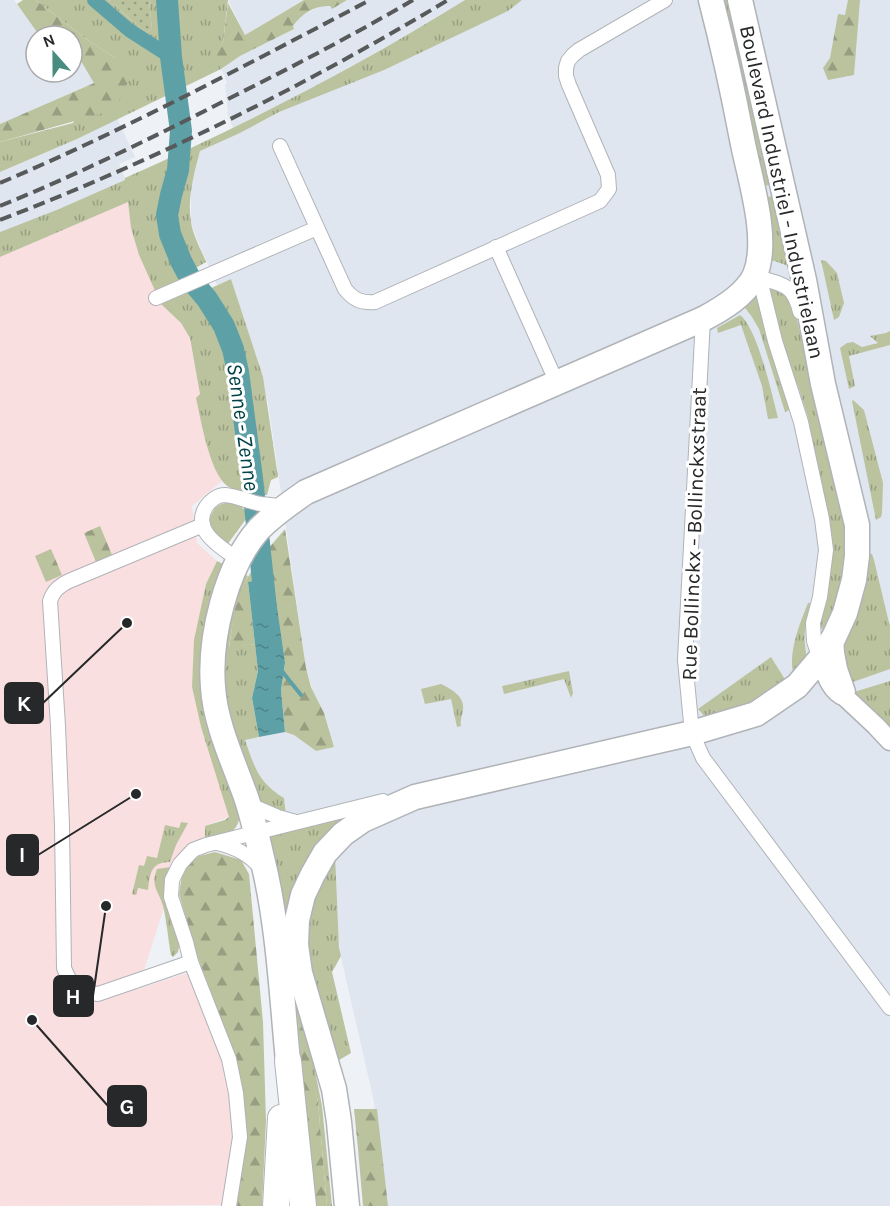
<svg xmlns="http://www.w3.org/2000/svg" width="890" height="1206" viewBox="0 0 890 1206" font-family="Karla,sans-serif">
<style>
.commercial{fill:#fadfe0}
.built{fill:#dfe6f0}
.grass{fill:url(#grass-tufts)}
.forest{fill:url(#forest-firs)}
.garden{fill:url(#garden-dots)}
.water{fill:url(#water-ripples)}
.lines{fill:none;stroke-linecap:round;stroke-linejoin:round}
.stream{stroke:#5da1a7;stroke-width:4}
.canal{stroke:#5da1a7;stroke-width:14}
.river{stroke:#5da1a7;stroke-width:22}
.minor-casing{stroke:#b0b3b7;stroke-width:16}
.tertiary-casing{stroke:#b0b3b7;stroke-width:21}
.trunk-casing{stroke:#b0b3b7;stroke-width:27}
.motorway-casing{stroke:#b0b3b7;stroke-width:28}
.minor{stroke:#fff;stroke-width:14}
.tertiary{stroke:#fff;stroke-width:18}
.trunk{stroke:#fff;stroke-width:24}
.motorway{stroke:#fff;stroke-width:26}
.rail{stroke:#57595a;stroke-width:4;stroke-dasharray:12 6;stroke-linecap:butt}
.labels{text-anchor:middle;dominant-baseline:central;stroke-width:6;stroke-linejoin:round;paint-order:stroke}
.street-label{font-size:21px;fill:#272829;stroke:#fff}
.water-label{font-size:22px;font-style:italic;fill:#004247;stroke:#fff}
.leader{fill:none;stroke:#272829;stroke-width:2}
.callout-dot{fill:#272829;stroke:#fff;stroke-width:2}
.callout{fill:#272829;stroke:#272829;stroke-width:2}
.callout-label{font-size:22px;text-anchor:middle;font-weight:bold;fill:#fff}
</style>
<defs>
<pattern id="grass-tufts" width="24" height="20" patternUnits="userSpaceOnUse" patternTransform="scale(1.5)"><rect width="24" height="20" fill="#bac39e"/><path d="M3 7l-1-3M5 7V3M7 7l1-3M15 17l-1-3M17 17v-4M19 17l1-3" fill="none" stroke="#979e81"/></pattern>
<pattern id="forest-firs" width="22" height="20" patternUnits="userSpaceOnUse" patternTransform="scale(1.5)"><rect width="22" height="20" fill="#bac39e"/><path d="M5 1l3.5 6h-7zM16 11l3.5 6h-7z" fill="#979e81"/></pattern>
<pattern id="garden-dots" width="8" height="8" patternUnits="userSpaceOnUse" patternTransform="scale(1.5)"><rect width="8" height="8" fill="#bac39e"/><path d="M2 2h.1M6 6h.1" fill="none" stroke="#979e81" stroke-width="1.8" stroke-linecap="round"/></pattern>
<pattern id="water-ripples" width="26" height="14" patternUnits="userSpaceOnUse" patternTransform="scale(1.5)"><rect width="26" height="14" fill="#5da1a7"/><path d="M2 4q2-2 4 0t4 0M15 11q2-2 4 0t4 0" fill="none" stroke="#4d8388"/></pattern>
</defs>
<rect width="100%" height="100%" fill="#eef1f5"/>
<polygon class="commercial" points="128,201 131,228 139,255 161,304 181,323 190,338 213,465 222,481 192,506 197,543 217,561 206,584 195,640 192,687 201,727 229,813 229,817 205,826 205,838 191,844 183,850 175,859 167,877 166,901 138,989 202,968 219,1014 244,1136 237,1206 216,1205 0,1206 0,257"/>
<g class="built">
<polygon points="0,0 14,0 40,36 36,36 36,72 72,72 72,46 94,83 0,124"/>
<polygon points="228,0 304,0 245,35"/>
<polygon points="347,0 465,0 428,23 308,91 233,128 227,113 228,112 225,85 227,83 221,69 240,56 294,29 293,26 298,18 320,6 330,6 332,8"/>
<polygon points="522,0 890,0 890,1206 384,1206 374,1102 339,948 335,853 289,828 284,798 272,791 256,772 245,740 285,732 294,735 316,751 334,747 324,713 313,691 306,668 268,402 231,279 217,285 196,237 191,222 191,187 200,151 240,133 279,112 507,11"/>
<polygon points="117,118 135,157 119,164 126,180 59,209 0,232 0,172 77,139"/>
</g>
<g class="grass">
<polygon points="36,0 109,0 146,33 152,29 149,0 228,0 223,42 216,55 221,69 77,139 0,172 0,142 73,123 115,58 85,38"/>
<path d="M465,0H522L508,11L384,70L279,112L240,133L200,151C194,174 187,198 191,222C193,236 201,249 206,262L194,269L209,289L231,279L263,377L278,477L271,480L267,495C256,495 235,492 226,485C209,470 201,420 196,398L200,394L190,338L181,323L161,304L139,255L131,228L128,202L0,257V232L59,209L125,180V178C242,126 356,68 465,0Z"/>
<polygon points="718,0 732,0 770,185 763,186"/>
<polygon points="772,196 777,198 794,268 766,258 765,198"/>
<polygon points="821,260 826,261 837,273 844,303 839,317 834,320"/>
<polygon points="772,289 790,298 794,307 810,374 851,535 844,594 824,630 821,628 821,621 832,556 829,521 808,417 798,386 781,345 767,290"/>
<polygon points="757,294 791,409 785,412 759,329 752,317 743,305"/>
<path d="M740,315C758,329 772,395 778,418L768,419L762,386L741,325L718,333L717,328Z"/>
<polygon points="890,331 890,345 849,356 855,386 849,389 840,348 847,343 853,342 862,347 878,343 870,336 886,333"/>
<polygon points="853,400 864,410 883,483 882,513 881,517 876,520 852,401"/>
<path d="M228,502C239,503 242,507 249,515L227,545L215,538L209,521C213,510 215,505 228,502Z"/>
<polygon points="868,554 872,554 874,560 890,627 890,669 850,683 842,666 843,634"/>
<path d="M217,561L248,576C236,601 233,621 229,647L255,644L258,671L252,698L259,737L245,740C255,768 258,782 284,798L286,814L241,809C238,836 229,833 205,838V826L225,820L229,817L201,727L192,687L194,640L206,584Z"/>
<path d="M808,603H810C805,626 802,638 808,661L794,676C787,654 800,623 808,603Z"/>
<polygon points="771,657 786,681 767,694 746,705 706,718 698,709"/>
<polygon points="569,671 573,693 571,698 564,679 504,694 502,686"/>
<polygon points="890,681 890,727 875,711 854,692"/>
<path d="M441,684C451,689 465,696 463,710C462,716 460,720 461,726L457,727L451,699L425,704L421,689Z"/>
<polygon points="366,812 335,853 339,948 341,956 332,972 351,1053 339,1060 319,1005 285,922 264,835"/>
<path d="M181,822L188,823L176,845L170,862C151,862 150,873 148,890L138,888L136,895L132,894L139,865L144,866L147,856L157,858L165,825L179,828Z"/>
<path d="M171,867L167,877L180,941L178,952L173,957L171,955C168,939 167,922 163,906C159,891 150,886 157,869Z"/>
<polygon points="291,967 312,1056 322,1106 332,1206 327,1206 318,1102 297,1012 315,1206 311,1206"/>
</g>
<g class="forest">
<polygon points="23,0 36,0 85,38 115,58 131,76 114,110 0,142 0,124 94,83 72,46 72,36 62,36 59,33 53,36 39,35 17,4"/>
<path d="M304,0H347L332,9L330,6C315,5 301,14 293,26L294,29L240,56L221,69L215,55L223,42L228,3L245,35Z"/>
<polygon points="848,0 860,0 854,75 828,80 823,68 830,58 838,14 845,15"/>
<polygon points="100,526 112,555 96,562 84,533"/>
<path d="M285,529L306,668L311,687L324,713L334,747L316,751L294,735L285,732L281,690L285,663L248,582L255,644L229,648C232,630 233,610 240,593C250,568 268,549 285,529Z"/>
<polygon points="51,549 62,575 46,582 35,556"/>
<polygon points="215,852 241,860 249,874 263,1022 266,1121 262,1206 237,1206 244,1136 219,1014 197,955 179,894 182,875 189,864 199,856"/>
<polygon points="300,1011 318,1102 327,1206 315,1206 297,1012"/>
<polygon points="354,1109 377,1109 388,1206 363,1206 358,1149"/>
</g>
<polygon class="garden" points="109,0 149,0 152,29 146,33"/>
<polygon class="water" points="273,579 285,663 281,690 285,732 259,737 252,698 258,671 248,582"/>
<g class="lines">
<polyline class="stream" points="281,670 301,695"/>
<polyline class="canal" points="94,0 129,30 171,57"/>
<polyline class="river" points="167,0 171,57 181,131 178,170 171,195 167,215 170,234 181,261 191,280 207,299 224,326 233,349 238,372 252,478 266,609"/>
<g class="minor-casing">
<g id="minor">
<path d="M280,146L345,289C354,300 361,303 375,302L600,201L609,189L608,175L569,85L566,76V68L568,61L573,55L579,50L665,0"/>
<polyline points="496,247 557,383"/>
<polyline points="754,276 762,288 775,341 801,422 822,519 826,550 820,597 813,623 814,641 820,659"/>
<path d="M754,276C781,285 793,282 800,312"/>
<polyline points="156,298 317,228"/>
<polyline points="703,319 685,660 692,733 703,758 890,1008"/>
<path d="M239,560C222,548 191,531 206,507C210,501 217,495 225,495C237,496 249,502 261,504C269,505 277,506 285,506"/>
<polyline points="248,804 278,817 296,822"/>
<path d="M217,843C235,847 250,854 261,869"/>
<path d="M191,962L98,994C77,992 72,988 64,968L62,825L58,726L50,601C53,591 59,586 69,581L203,525"/>
<polyline points="229,1206 240,1137 236,1093 229,1059 191,962 186,942 171,897 172,880 180,864 193,850 206,845 383,801"/>
</g>
</g>
<g class="tertiary-casing">
<g id="tertiary">
<polyline points="834,637 835,653 838,669 846,692"/>
<path d="M820,659C825,672 830,692 845,697L876,726L890,741"/>
</g>
</g>
<g class="trunk-casing">
<g id="trunk">
<path d="M288,1061C282,999 279,936 266,875C260,850 255,825 247,800C235,765 215,724 213,687C209,638 226,566 259,529C273,515 290,503 306,492L703,319C722,309 746,295 755,275C770,238 749,177 742,139C733,92 723,46 711,0"/>
<polyline points="347,1206 339,1122 334,1089 300,973 296,945 297,920 303,895 313,874 325,853 343,834 363,820 415,797 692,733 756,714 797,686 820,659 834,637 845,613 854,580 857,556 857,525 823,384 804,280 740,0"/>
</g>
</g>
<g class="motorway-casing">
<g id="motorway">
<polyline points="288,1061 303,1206"/>
<polyline points="276,1206 281,1118"/>
</g>
</g>
<use href="#minor" class="minor"/>
<use href="#tertiary" class="tertiary"/>
<use href="#trunk" class="trunk"/>
<use href="#motorway" class="motorway"/>
<g class="rail">
<path d="M0,183C127,129 248,64 370,0"/>
<path d="M0,206C81,173 158,135 236,95C296,65 355,34 413,0"/>
<path d="M0,220C156,160 305,86 448,0"/>
</g>
</g>
<g class="labels">
<g class="street-label">
<text transform="translate(782 192) rotate(78)">Boulevard Industriel - Industrielaan</text>
<text transform="translate(694 534) rotate(-88)">Rue Bollinckx - Bollinckxstraat</text>
</g>
<g class="water-label">
<text transform="translate(243 427) rotate(82)">Senne - Zenne</text>
</g>
</g>
<path class="leader" d="M127 623L43 703M136 794L38 855M106 906L93 996M32 1020L108 1106"/>
<g class="callout-dot">
<circle cx="127" cy="623" r="6"/>
<circle cx="136" cy="794" r="6"/>
<circle cx="106" cy="906" r="6"/>
<circle cx="32" cy="1020" r="6"/>
</g>
<g class="callout">
<rect x="5" y="683" width="38" height="40" rx="6"/>
<rect x="7" y="835" width="31" height="40" rx="6"/>
<rect x="54" y="976" width="39" height="40" rx="6"/>
<rect x="108" y="1086" width="38" height="40" rx="6"/>
</g>
<g class="callout-label">
<text x="24" y="711">K</text>
<text x="22" y="862">I</text>
<text x="73" y="1004">H</text>
<text x="127" y="1114">G</text>
</g>
<g transform="translate(54 54) rotate(339)"><circle r="28" fill="#ffffff" stroke="#a9a9a9" stroke-width="1.5"/>
<path d="M0-4.5L10 22L0 15L-10 22Z" fill="#488c7f"/>
<text y="-9" font-size="16" font-weight="bold" text-anchor="middle" fill="#272829">N</text>
</g>
</svg>
